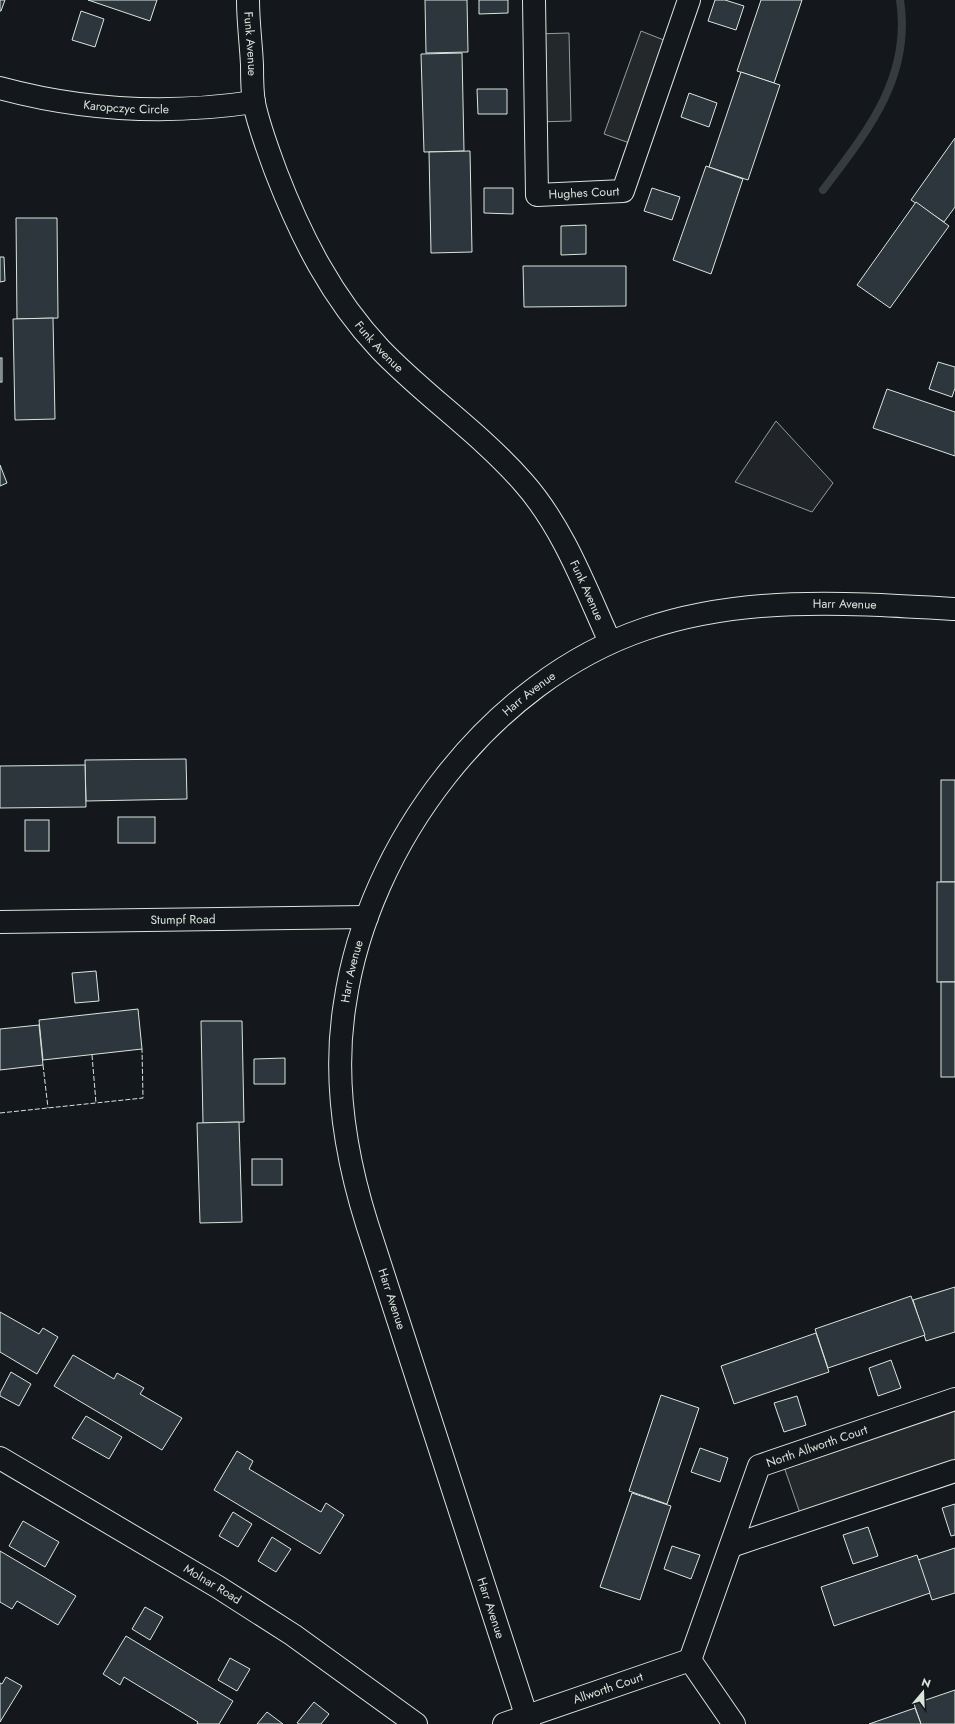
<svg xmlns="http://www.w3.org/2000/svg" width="955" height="1724" viewBox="0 0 955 1724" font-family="Jost,sans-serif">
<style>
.green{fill:#202428;stroke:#939e99}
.parking{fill:#24282b;stroke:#939e99}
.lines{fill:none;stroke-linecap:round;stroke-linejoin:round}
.stream{stroke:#363b3e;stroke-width:8}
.building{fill:#2c363c;stroke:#d8e6dc}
.minor-casing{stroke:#d8e6dc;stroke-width:24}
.minor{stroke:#14181c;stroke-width:22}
.fence{stroke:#d8e6dc;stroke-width:1;stroke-dasharray:5 2;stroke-linecap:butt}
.labels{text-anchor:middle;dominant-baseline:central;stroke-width:3;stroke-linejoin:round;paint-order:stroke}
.street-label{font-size:12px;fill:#d8e6dc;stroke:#14181c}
</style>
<rect width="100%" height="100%" fill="#14181c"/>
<polygon class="green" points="776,421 833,483 812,512 735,482"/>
<g class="parking">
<polygon points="641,31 674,44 638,146 604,134"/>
<polygon points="569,33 571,121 536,122 534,34"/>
<polygon points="955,1399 955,1471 803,1522 781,1458"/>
</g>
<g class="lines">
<path class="stream" d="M823,190C867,132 912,77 900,0"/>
</g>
<g class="building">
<polygon points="0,0 5,0 1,11 0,11"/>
<polygon points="88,0 157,0 150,21"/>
<polygon points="425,0 467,0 468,52 426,53"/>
<polygon points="479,0 508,0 508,13 479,14"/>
<polygon points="715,0 725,0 744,6 736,30 708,21"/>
<polygon points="761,0 802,0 774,83 737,71"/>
<polygon points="81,11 104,19 95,47 72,40"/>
<polygon points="462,53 464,151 424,152 421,54"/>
<polygon points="741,72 780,85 748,180 709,167"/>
<polygon points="477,89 507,89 507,114 478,114"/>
<polygon points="689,93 717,103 709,127 681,117"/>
<polygon points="955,138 955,207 944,222 911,200"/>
<polygon points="470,151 472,252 431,253 429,152"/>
<polygon points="706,166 743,179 711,274 673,260"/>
<polygon points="484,188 513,188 513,214 484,213"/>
<polygon points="652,188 680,197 672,220 644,211"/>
<polygon points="916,202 949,226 890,308 857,285"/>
<polygon points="16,218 57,218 58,318 17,319"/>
<polygon points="586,225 586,254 561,255 561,226"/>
<polygon points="0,257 4,257 5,281 0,282"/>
<polygon points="523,266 626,266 626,306 524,307"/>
<polygon points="53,318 55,419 15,420 13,319"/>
<rect x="0" y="358" width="2" height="24"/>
<polygon points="938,362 955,367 955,388 952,397 929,389"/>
<polygon points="887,389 955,412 955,456 873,428"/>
<polygon points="0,465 7,483 0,486"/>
<polygon points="186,759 187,799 86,801 85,760"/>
<polygon points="85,765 86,807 0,808 0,766"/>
<rect x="941" y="780" width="14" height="102"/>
<rect x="118" y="817" width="37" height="26"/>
<rect x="25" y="820" width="24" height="31"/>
<rect x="937" y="882" width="18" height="100"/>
<polygon points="96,971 99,1001 75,1003 72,973"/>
<rect x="941" y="982" width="14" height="95"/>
<polygon points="138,1009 142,1049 43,1060 39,1020"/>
<polygon points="201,1021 242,1021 244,1122 203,1123"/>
<polygon points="39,1025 43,1065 0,1070 0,1029"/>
<polygon points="285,1058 285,1084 254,1084 254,1059"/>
<polygon points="239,1122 242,1222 200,1223 197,1123"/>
<rect x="252" y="1159" width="30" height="26"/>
<polygon points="955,1287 955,1332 926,1341 913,1300"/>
<polygon points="911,1296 925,1335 828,1368 815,1329"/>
<polygon points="0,1312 39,1334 43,1328 58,1337 37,1374 0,1352"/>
<polygon points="816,1333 829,1372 734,1404 721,1366"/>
<polygon points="73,1355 114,1379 117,1373 144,1388 140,1394 182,1418 162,1450 54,1386"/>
<polygon points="891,1360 901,1388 878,1396 869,1368"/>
<polygon points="11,1372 31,1384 19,1406 0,1396 0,1393"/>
<polygon points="661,1395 699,1408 667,1504 629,1491"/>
<polygon points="797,1396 806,1425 784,1432 774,1403"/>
<polygon points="86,1416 122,1437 109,1459 72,1438"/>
<polygon points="700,1448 728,1458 720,1482 691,1472"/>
<polygon points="237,1451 253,1461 249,1469 321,1512 326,1503 344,1515 320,1554 214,1490"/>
<polygon points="632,1493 671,1506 640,1600 600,1587"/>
<polygon points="955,1504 955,1535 951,1536 942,1508"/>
<polygon points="233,1512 252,1524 238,1547 219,1536"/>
<polygon points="23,1521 59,1542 45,1567 9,1546"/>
<polygon points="868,1527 878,1556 853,1564 843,1535"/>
<polygon points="272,1537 291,1549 276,1572 258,1561"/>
<polygon points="672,1546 700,1555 691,1579 664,1569"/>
<polygon points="955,1548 955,1593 932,1600 918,1560"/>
<polygon points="0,1551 76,1596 58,1625 17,1601 12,1609 0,1602"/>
<polygon points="917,1555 930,1593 834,1626 821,1587"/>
<polygon points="145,1607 163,1617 150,1640 132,1629"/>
<polygon points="126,1636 233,1701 219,1724 197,1724 198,1722 124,1677 120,1685 103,1674"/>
<polygon points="230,1658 250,1669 237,1691 218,1680"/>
<polygon points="6,1677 22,1686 0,1722 0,1683 2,1684"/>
<polygon points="955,1690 955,1724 921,1724 914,1704"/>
<polygon points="314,1702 329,1714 321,1724 299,1724 297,1723"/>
<polygon points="915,1708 921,1724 869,1724"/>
<polygon points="267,1712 283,1724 257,1724"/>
</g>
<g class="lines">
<g class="minor-casing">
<g id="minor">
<path id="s1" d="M248,0C248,22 251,43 252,65C252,77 252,91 254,103C259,127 268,150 276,172C301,237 332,298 380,349C425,396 479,432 523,482C563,527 585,587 610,642"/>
<path id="s2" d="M534,0L537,195L623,191L689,0"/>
<path id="s3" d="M0,88C85,111 167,115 254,102"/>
<path id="s4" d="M0,922L367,917"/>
<path id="s5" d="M0,1458L218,1587L293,1635L416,1724"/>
<polyline points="731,1546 955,1471"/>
<path id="s6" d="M690,1660L759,1466L955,1399"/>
<polyline points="690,1660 734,1724"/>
<path id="s7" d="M504,1724L690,1660"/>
<path id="s8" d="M529,1724L367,1224C345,1154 333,1076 345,1003C368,844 491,681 645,629C745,595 851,603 955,609"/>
</g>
</g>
<use href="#minor" class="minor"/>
<g class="fence">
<polyline points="92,1055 96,1103"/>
<polyline points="43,1065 48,1108"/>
<polyline points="0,1113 143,1098 142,1049"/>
</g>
</g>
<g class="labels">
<g class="street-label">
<text stroke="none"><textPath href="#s1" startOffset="44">Funk Avenue</textPath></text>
<text stroke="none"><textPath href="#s3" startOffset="128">Karopczyc Circle</textPath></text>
<text stroke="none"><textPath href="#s2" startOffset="242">Hughes Court</textPath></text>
<text stroke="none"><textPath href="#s1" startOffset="380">Funk Avenue</textPath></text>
<text stroke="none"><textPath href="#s1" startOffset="704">Funk Avenue</textPath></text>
<text stroke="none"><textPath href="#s8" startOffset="1454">Harr Avenue</textPath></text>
<text stroke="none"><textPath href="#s8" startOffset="1118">Harr Avenue</textPath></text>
<text stroke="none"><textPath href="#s4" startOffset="183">Stumpf Road</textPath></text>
<text stroke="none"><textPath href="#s8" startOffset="782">Harr Avenue</textPath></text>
<text transform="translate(392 1299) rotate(72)">Harr Avenue</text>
<text stroke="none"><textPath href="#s6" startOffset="267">North Allworth Court</textPath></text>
<text stroke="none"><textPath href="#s5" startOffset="247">Molnar Road</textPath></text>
<text transform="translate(491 1608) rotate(72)">Harr Avenue</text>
<text stroke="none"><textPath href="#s7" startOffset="110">Allworth Court</textPath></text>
</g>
</g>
<g transform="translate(923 1692) rotate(19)" stroke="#14181c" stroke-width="3" paint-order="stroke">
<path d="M0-3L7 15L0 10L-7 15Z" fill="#d8e6dc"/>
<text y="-6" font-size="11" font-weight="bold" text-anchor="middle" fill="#d8e6dc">N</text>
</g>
</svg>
